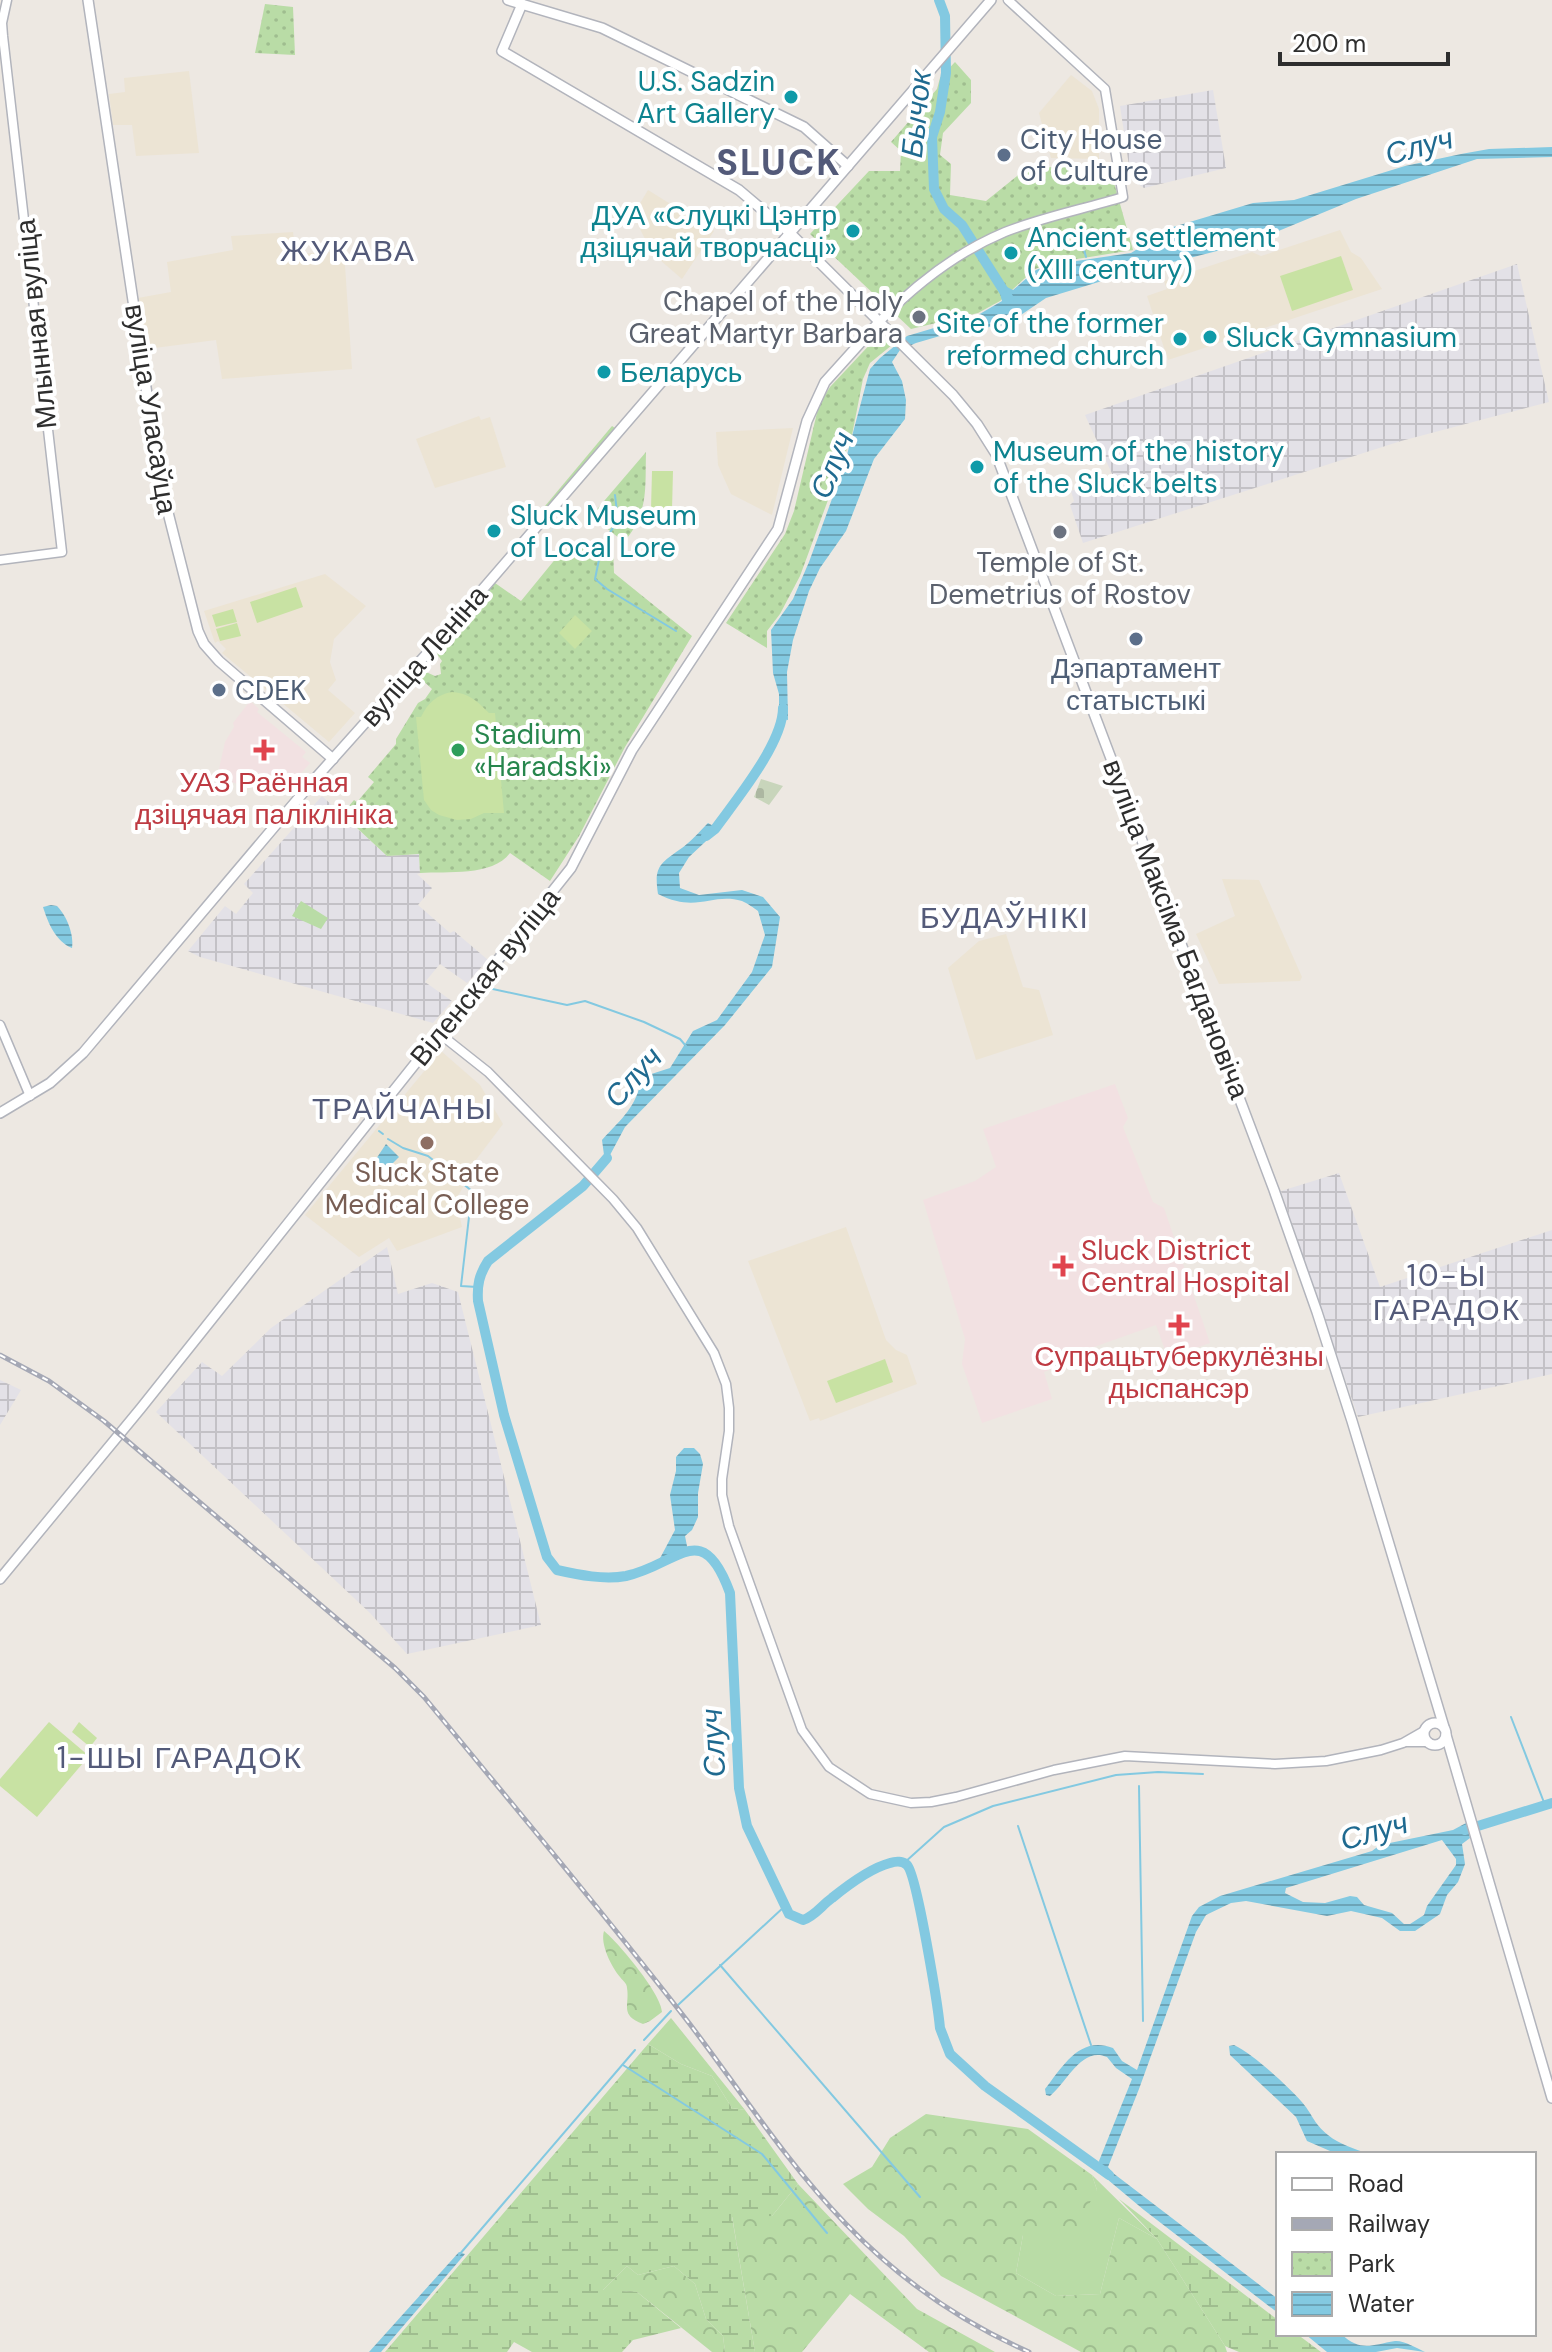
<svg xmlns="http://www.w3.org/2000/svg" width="1552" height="2352" viewBox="0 0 1552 2352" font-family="'DM Sans',sans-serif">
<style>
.industrial{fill:url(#industrial-grid)}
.education{fill:#ece4d4}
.medical{fill:#f2e1e2}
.grass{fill:#b9dca6}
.forest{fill:url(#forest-crowns)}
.wetland{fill:url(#wetland-marsh)}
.cemetery{fill:url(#cemetery-stones)}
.park{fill:url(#park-dots)}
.pitch{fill:#c8e2a3}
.water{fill:url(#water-rules);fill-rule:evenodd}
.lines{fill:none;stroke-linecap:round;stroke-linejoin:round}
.stream{stroke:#83c9e1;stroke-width:2}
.river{stroke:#83c9e1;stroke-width:10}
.tertiary-casing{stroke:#b2b4bc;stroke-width:11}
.secondary-casing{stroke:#b2b4bc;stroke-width:12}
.tertiary{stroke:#fff;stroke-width:8}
.secondary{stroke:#fff;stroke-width:9}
.rail-casing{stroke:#a5a8b5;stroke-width:5}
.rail{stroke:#fff;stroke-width:2;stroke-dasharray:6;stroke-linecap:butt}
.culture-dot{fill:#0f9aa8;stroke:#fff;stroke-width:3}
.service-dot{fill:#5c6f8a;stroke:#fff;stroke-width:3}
.worship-dot{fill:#6b7280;stroke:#fff;stroke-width:3}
.health-dot{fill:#e0444e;stroke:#fff;stroke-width:3}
.leisure-dot{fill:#2e9e5b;stroke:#fff;stroke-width:3}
.education-dot{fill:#8d6e63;stroke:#fff;stroke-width:3}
.labels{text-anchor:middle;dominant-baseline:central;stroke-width:8;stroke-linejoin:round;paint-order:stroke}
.culture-label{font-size:28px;fill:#0d838f;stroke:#fff;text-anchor:start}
.service-label{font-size:28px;fill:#4e5e75;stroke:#fff;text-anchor:start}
.worship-label{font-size:28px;fill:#5b616d;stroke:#fff;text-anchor:end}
.street-label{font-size:28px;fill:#2e2e2e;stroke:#fff}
.leisure-label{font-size:28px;fill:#27864d;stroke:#fff;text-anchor:start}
.health-label{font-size:28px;fill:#be3a42;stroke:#fff}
.education-label{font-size:28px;fill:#785e54;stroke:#fff}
.water-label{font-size:30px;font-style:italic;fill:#1f6a90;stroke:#fff}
.neighbourhood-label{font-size:30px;letter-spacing:2px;fill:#535a79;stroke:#fff}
.district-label{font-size:36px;font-weight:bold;letter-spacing:2px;fill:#535a79;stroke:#fff}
</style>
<defs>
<pattern id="industrial-grid" width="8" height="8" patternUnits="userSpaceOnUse" patternTransform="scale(2)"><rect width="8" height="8" fill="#e3e1e7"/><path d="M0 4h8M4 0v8" fill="none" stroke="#c3c1c6"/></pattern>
<pattern id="forest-crowns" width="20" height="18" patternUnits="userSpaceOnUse" patternTransform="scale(2)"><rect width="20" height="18" fill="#b9dca6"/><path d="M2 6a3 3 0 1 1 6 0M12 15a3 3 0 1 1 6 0" fill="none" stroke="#9fbd8f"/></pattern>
<pattern id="wetland-marsh" width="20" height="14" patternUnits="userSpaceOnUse" patternTransform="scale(2)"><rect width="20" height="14" fill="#b9dca6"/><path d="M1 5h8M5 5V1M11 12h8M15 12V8" fill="none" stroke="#9fbd8f"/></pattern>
<pattern id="cemetery-stones" width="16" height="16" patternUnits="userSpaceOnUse" patternTransform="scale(2)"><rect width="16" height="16" fill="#c8d5bb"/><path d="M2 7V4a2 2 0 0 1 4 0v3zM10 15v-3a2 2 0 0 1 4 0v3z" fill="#acb7a1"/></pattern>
<pattern id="park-dots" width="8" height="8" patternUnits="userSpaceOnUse" patternTransform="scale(2)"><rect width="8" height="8" fill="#b9dca6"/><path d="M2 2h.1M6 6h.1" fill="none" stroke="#9fbd8f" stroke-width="1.8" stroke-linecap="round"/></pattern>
<pattern id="water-rules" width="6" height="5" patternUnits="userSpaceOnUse" patternTransform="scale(2)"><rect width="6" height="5" fill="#83c9e1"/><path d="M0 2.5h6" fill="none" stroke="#6ca4b7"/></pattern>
</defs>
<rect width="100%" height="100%" fill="#ede8e2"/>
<g class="industrial">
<polygon points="1213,90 1226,168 1144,188 1131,179 1120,106"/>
<polygon points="1517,264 1549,402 1401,441 1083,543 1070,505 1074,501 1071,491 1113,476 1085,415"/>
<polygon points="322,796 387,856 419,854 420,873 417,874 432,888 418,905 450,933 454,931 488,960 467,983 440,964 425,982 452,1001 433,1023 200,957 188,951 225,906 236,914 253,893 244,884"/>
<polygon points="1339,1173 1380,1287 1552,1230 1552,1374 1358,1417 1281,1191"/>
<polygon points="387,1247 398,1294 432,1283 458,1292 541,1625 407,1654 370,1613 156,1412 202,1362 222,1376 271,1328"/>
<polygon points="0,1380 21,1390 0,1425"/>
</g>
<g class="education">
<polygon points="189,71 199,153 136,156 132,125 113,125 109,94 125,92 124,78"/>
<polygon points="1071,75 1092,91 1099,109 1099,159 1051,158 1039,113"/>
<polygon points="648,190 714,231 682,279 652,253 633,215"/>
<polygon points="1340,230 1351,252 1361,258 1382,289 1168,360 1147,296 1167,289 1164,281 1252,252 1261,256"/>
<polygon points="293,232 296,254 344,251 352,369 222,379 216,340 147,349 138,298 171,292 167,262 233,250 231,236"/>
<polygon points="479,416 481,420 490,417 506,467 435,488 416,439"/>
<polygon points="793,428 772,515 731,494 718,465 716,432"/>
<polygon points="325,574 366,606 334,639 330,662 336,680 328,690 355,713 329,742 222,653 226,649 218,641 215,643 204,611"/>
<polygon points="1222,879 1259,880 1302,977 1300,981 1219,984 1196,934 1235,916"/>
<polygon points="1006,934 1023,987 1039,990 1053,1035 976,1060 948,968 979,941"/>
<polygon points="441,1051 480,1085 503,1124 466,1173 469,1177 456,1199 462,1227 397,1251 389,1238 359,1257 305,1215"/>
<polygon points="846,1227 886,1340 896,1350 907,1355 917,1384 820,1421 819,1418 810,1421 748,1261"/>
</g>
<g class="medical">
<polygon points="250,701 259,709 257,712 306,752 302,757 310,763 280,797 260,784 257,788 244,781 241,785 217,778 225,742 234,727 233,723"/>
<polygon points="1115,1084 1128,1118 1123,1127 1153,1202 1164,1208 1210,1343 1168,1358 1156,1325 1074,1354 1075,1360 1044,1372 1052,1399 982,1423 962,1364 965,1339 923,1200 975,1181 996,1167 983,1129"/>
</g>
<g class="grass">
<polygon points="612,426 615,428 537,519 535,518"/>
<polygon points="301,901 328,918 321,929 292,916"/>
<polygon points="671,2018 745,2110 732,2108 712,2076 681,2064 648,2044"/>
<polygon points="1092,2175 1157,2239 1119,2218 1100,2294 1056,2296 1016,2273 1023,2235 1097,2190"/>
</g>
<g class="forest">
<path d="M604,1931C619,1943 662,1995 662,2012L650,2021L643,2024C619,2015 630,2005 627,1988C627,1983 623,1981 620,1977C611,1966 600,1944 604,1931Z"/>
<polygon points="926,2114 1028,2129 1092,2175 1097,2190 1070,2238 1023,2235 1016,2273 1056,2296 1100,2294 1119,2218 1157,2239 1225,2346 1227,2352 1081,2352 941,2276 904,2236 868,2209 843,2184 872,2167 890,2138"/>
<polygon points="798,2184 917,2309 995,2352 929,2352 850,2294 802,2352 755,2352 732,2216 772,2216"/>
<polygon points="627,2266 638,2275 674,2266 695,2284 706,2319 723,2336 725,2352 712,2352 637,2292 602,2291"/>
</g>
<g class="wetland">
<polygon points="648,2044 681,2064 712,2076 732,2108 745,2110 798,2184 772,2216 732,2217 755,2352 725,2352 723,2336 706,2319 695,2284 674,2266 638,2275 627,2266 603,2290 637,2292 681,2328 633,2340 622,2352 532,2352 514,2342 507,2352 385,2352"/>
<polygon points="1119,2199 1278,2320 1278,2334 1297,2334 1321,2352 1239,2352 1225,2346 1157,2239"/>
</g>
<polygon class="cemetery" points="761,779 783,786 769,805 754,797"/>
<g class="park">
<polygon points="265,4 293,7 295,55 255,53"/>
<polygon points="955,62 971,80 971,103 943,133 940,155 951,164 950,195 986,201 1027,168 1109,165 1133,250 1052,263 1035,269 1000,301 978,313 911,329 810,234 869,171 900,171 901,151 891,142 937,89 940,78"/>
<polygon points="884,338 892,345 870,363 863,379 852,435 800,576 780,614 767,631 767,648 726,623 785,534 794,511 819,404 830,387 875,339 880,342"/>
<path d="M646,452C645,489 649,512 624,542L595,519L593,514Z"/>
<path d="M602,545L613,547L614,573L692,636L625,747L579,836L550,881L510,853C492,877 447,871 420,873L419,854L387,856L342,814L354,800L357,802L374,782L368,777L396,744V739L418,703L425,699L432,689L420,678L426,672L435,676L441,674L440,664L442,661L437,654L495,583L521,601L566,546Z"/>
</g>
<g class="pitch">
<polygon points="1341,256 1353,290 1292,311 1280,276"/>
<polygon points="652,471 673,471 672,510 651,509"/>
<polygon points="296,587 303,607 257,623 250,602"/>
<polygon points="233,609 237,622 216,627 212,615"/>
<polygon points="575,615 592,631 575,649 559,633"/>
<polygon points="237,623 241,636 220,641 216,629"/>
<path d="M452,692C469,693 477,701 489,713H495L504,813H484L471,819L457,820L439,815L431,810L424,800L416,717H421C428,703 436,695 452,692Z"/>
<polygon points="885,1359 893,1382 836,1403 827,1381"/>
<polygon points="49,1722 89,1756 37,1817 0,1786 0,1779"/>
<polygon points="79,1722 97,1738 90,1747 72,1732"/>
</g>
<g class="water">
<polygon points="1552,147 1552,157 1477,159 1356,199 1252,242 1178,261 1135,268 1102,281 1046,298 1006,325 957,331 916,343 900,350 892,362 902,381 906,400 905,419 874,459 846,531 820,568 809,591 793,640 787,672 788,720 779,718 779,694 773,673 771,630 793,599 809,562 844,466 870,369 880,358 907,336 978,315 1002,301 999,290 1005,286 1013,290 1036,270 1049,265 1131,253 1173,227 1253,203 1294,200 1405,166 1461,154 1489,149"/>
<path d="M708,823L719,829L689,857L679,873L680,888L699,895L742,890L763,897L780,917L772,967L725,1025L625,1127L602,1170L597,1166L604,1155L602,1140C623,1117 636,1108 642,1077L670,1068L693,1031L717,1020L752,972L765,935L758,911C754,908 747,903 742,901C712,892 697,914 658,894C654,868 659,864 679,850C690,843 699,832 708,823Z"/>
<path d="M51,905L57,906C67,916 74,935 72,948C56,942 48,923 43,907Z"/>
<polygon points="386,1144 399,1157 387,1169 374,1162"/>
<polygon points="684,1448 694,1448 700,1454 703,1464 698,1493 698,1517 692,1530 685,1536 688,1551 658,1562 675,1530 670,1495 676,1471 676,1457"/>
<path d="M1466,1823L1470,1838L1462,1844L1465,1864L1458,1882L1447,1895L1440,1914L1415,1931H1400L1382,1918L1351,1911L1327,1916L1246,1901L1231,1903L1206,1915L1196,1932L1139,2089L1108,2167L1113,2173L1278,2299V2313L1144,2210L1101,2174L1099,2161L1132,2079L1116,2068L1107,2057C1082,2046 1067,2082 1050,2096L1046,2095L1045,2089C1063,2066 1080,2035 1113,2048L1122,2061L1137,2070L1192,1916L1199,1907L1220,1896L1372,1851L1380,1845L1453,1830ZM1442,1840L1456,1859V1865L1427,1906L1424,1915L1410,1924H1404L1392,1913L1364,1905L1357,1897L1350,1896L1325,1903L1303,1902L1285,1893L1286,1888Z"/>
<path d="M1234,2045C1252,2053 1288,2086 1301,2101C1312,2113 1313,2123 1328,2135C1340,2145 1354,2148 1368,2154H1337L1307,2141L1296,2117L1230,2055L1229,2046Z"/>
<polygon points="459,2252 465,2254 381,2352 369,2352"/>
<path d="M1305,2334H1341C1361,2352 1371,2345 1395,2341C1403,2340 1417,2348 1425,2352L1397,2348L1376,2352H1327Z"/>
</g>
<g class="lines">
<g class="stream">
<polyline points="1082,243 1086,257"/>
<polyline points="615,495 618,520 602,545 595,579 607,589 676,631"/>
<polyline points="488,988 567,1005 585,1001 644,1022 680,1039 686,1046"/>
<polyline points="379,1131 383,1134"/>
<polyline points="388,1139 403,1148 428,1156 472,1191 461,1286 477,1287"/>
<polyline points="1511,1717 1545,1805"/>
<polyline points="1139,1786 1143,2021"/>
<polyline points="1018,1826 1091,2045"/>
<polyline points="904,1863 944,1827 993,1806 1116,1775 1158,1772 1203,1774"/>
<polyline points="720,1965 920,2197"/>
<polyline points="678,2005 785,1906"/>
<polyline points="644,2040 671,2011"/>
<polyline points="623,2065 762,2154 827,2233"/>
<polyline points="459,2255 635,2050"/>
</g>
<g class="river">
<polyline points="939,0 945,16 946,73 940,112 932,137 934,189 944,209 962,225 1009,299"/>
<path d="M706,836L715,829C736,800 783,743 783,708"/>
<path d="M607,1158L583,1186L488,1261C479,1275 477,1285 478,1301L504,1415L547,1557L557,1570C579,1575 604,1580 626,1576C678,1565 702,1516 730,1593L739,1788L747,1826L789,1914L803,1920C815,1916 822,1905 832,1898C848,1885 871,1868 890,1863C896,1861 903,1861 907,1865C917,1875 938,2007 940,2028L950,2054L985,2086L1109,2175"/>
<polyline points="1465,1830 1552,1803"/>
</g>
<g class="tertiary-casing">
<g id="tertiary">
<path d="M880,321C915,285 957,252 1005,232C1043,217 1084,209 1123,197L1105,89L1008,0"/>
<polyline points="0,560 62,552 3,36 2,23 7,0"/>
<polyline points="0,1025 30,1096"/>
<polyline points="440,1034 488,1072 613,1199 637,1228 714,1353 726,1384 729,1408 729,1431 722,1479 722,1495 729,1526 802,1730 829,1767 870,1794 911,1803 931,1802 956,1797 1054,1770 1125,1756 1275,1764 1326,1761 1381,1750 1403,1743 1424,1731"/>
<polyline points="1407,1742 1428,1742"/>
</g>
</g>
<g class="secondary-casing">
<g id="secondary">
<polyline points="88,0 160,481 198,631 204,644 219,661 333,759"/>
<polyline points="508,0 602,28 804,127 848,166"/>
<polyline points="522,4 502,51 739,190 790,233 953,395 977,424 996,454 1274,1190 1317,1312 1352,1421 1444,1727"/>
<polyline points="0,1113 50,1083 83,1053 313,781 432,648 991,0"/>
<polyline points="0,1579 141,1408 571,868 632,750 778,529 807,421 825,382 880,321"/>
<circle cx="1435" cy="1734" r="11"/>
<polyline points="1446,1735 1552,2098"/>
</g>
</g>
<use href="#tertiary" class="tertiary"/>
<use href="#secondary" class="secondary"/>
<g class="rail-casing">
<path id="rail" d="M0,1355L49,1381L104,1421L395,1668L424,1697C513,1805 603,1912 689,2023C740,2090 787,2163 846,2224C898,2278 961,2322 1029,2352"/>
</g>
<use href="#rail" class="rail"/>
</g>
<g class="culture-dot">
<circle cx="791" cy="97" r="8"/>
<circle cx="853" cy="231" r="8"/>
<circle cx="1011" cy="253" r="8"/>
<circle cx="1210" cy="337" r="8"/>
<circle cx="1180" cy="339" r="8"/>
<circle cx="604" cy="372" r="8"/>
<circle cx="977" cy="467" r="8"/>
<circle cx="494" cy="531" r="8"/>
</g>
<g class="service-dot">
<circle cx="1004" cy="155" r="8"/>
<circle cx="1136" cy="639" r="8"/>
<circle cx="219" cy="690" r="8"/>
</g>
<g class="worship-dot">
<circle cx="919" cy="317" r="8"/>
<circle cx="1060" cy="532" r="8"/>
</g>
<g class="health-dot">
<path d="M260 738h8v8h8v8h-8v8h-8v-8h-8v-8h8z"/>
<path d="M1059 1254h8v8h8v8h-8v8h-8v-8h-8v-8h8z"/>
<path d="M1175 1313h8v8h8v8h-8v8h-8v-8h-8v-8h8z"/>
</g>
<circle class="leisure-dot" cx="458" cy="750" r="8"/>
<circle class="education-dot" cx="427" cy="1143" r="8"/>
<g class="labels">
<g class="culture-label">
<text x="775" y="81" text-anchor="end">U.S. Sadzin<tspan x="775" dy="32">Art Gallery</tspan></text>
<text x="837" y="215" text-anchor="end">ДУА «Слуцкі Цэнтр<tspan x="837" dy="32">дзіцячай творчасці»</tspan></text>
<text x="1027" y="237">Ancient settlement<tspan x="1027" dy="32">(XIII century)</tspan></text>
<text x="1164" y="323" text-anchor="end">Site of the former<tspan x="1164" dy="32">reformed church</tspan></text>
<text x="1226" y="337">Sluck Gymnasium</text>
<text x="620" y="372">Беларусь</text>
<text x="993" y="451">Museum of the history<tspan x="993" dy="32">of the Sluck belts</tspan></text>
<text x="510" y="515">Sluck Museum<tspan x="510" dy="32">of Local Lore</tspan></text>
</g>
<g class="service-label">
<text x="1020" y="139">City House<tspan x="1020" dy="32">of Culture</tspan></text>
<text x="1136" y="668" text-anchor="middle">Дэпартамент<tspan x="1136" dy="32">статыстыкі</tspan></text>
<text x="235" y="690">CDEK</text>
</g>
<g class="worship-label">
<text x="903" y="301">Chapel of the Holy<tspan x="903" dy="32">Great Martyr Barbara</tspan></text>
<text x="1060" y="562" text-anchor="middle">Temple of St.<tspan x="1060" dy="32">Demetrius of Rostov</tspan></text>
</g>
<g class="street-label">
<text transform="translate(36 324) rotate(-96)">Млынная вуліца</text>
<text transform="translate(151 409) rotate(81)">вуліца Уласаўца</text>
<text transform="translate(424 656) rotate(-49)">вуліца Леніна</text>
<text transform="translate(1176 929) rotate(69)">вуліца Максіма Багдановіча</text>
<text transform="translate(485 977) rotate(-51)">Віленская вуліца</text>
</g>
<g class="leisure-label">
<text x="474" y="734">Stadium<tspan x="474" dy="32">«Haradski»</tspan></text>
</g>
<g class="health-label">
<text x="264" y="782">УАЗ Раённая<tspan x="264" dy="32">дзіцячая паліклініка</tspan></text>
<text x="1081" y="1250" text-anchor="start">Sluck District<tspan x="1081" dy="32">Central Hospital</tspan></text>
<text x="1179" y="1356">Супрацьтуберкулёзны<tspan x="1179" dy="32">дыспансэр</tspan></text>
</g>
<g class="education-label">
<text x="427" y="1172">Sluck State<tspan x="427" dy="32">Medical College</tspan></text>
</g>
<g class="water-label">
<text transform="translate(916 114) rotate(-84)">Бычок</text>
<text transform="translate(1419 146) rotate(-15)">Случ</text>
<text transform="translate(832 465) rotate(-68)">Случ</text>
<text transform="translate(633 1077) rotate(-48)">Случ</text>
<text transform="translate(713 1743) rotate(-93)">Случ</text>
<text transform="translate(1374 1831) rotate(-16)">Случ</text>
</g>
<g class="neighbourhood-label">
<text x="348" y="250">ЖУКАВА</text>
<text x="1005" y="917">БУДАЎНІКІ</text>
<text x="403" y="1108">ТРАЙЧАНЫ</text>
<text x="1447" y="1275">10-Ы<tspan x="1447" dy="34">ГАРАДОК</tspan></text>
<text x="180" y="1757">1-ШЫ ГАРАДОК</text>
</g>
<g class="district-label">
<text x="779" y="162">SLUCK</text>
</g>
</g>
<rect x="1276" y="2152" width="260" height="184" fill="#ffffff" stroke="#ababab" stroke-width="2"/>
<rect x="1292" y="2178" width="40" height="12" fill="#ffffff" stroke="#ababab" stroke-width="2"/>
<text x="1348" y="2192" font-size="24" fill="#2e2e2e">Road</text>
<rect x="1292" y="2218" width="40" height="12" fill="#a5a8b5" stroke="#ababab" stroke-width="2"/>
<text x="1348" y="2232" font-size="24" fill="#2e2e2e">Railway</text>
<rect x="1292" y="2252" width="40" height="24" fill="url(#park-dots)" stroke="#ababab" stroke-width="2"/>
<text x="1348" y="2272" font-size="24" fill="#2e2e2e">Park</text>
<rect x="1292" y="2292" width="40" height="24" fill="url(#water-rules)" stroke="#ababab" stroke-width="2"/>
<text x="1348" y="2312" font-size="24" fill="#2e2e2e">Water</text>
<path d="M1280 52v12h168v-12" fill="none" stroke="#2e2e2e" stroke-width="4"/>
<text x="1292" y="52" font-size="24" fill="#2e2e2e" stroke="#ffffff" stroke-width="6" paint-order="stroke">200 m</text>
</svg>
